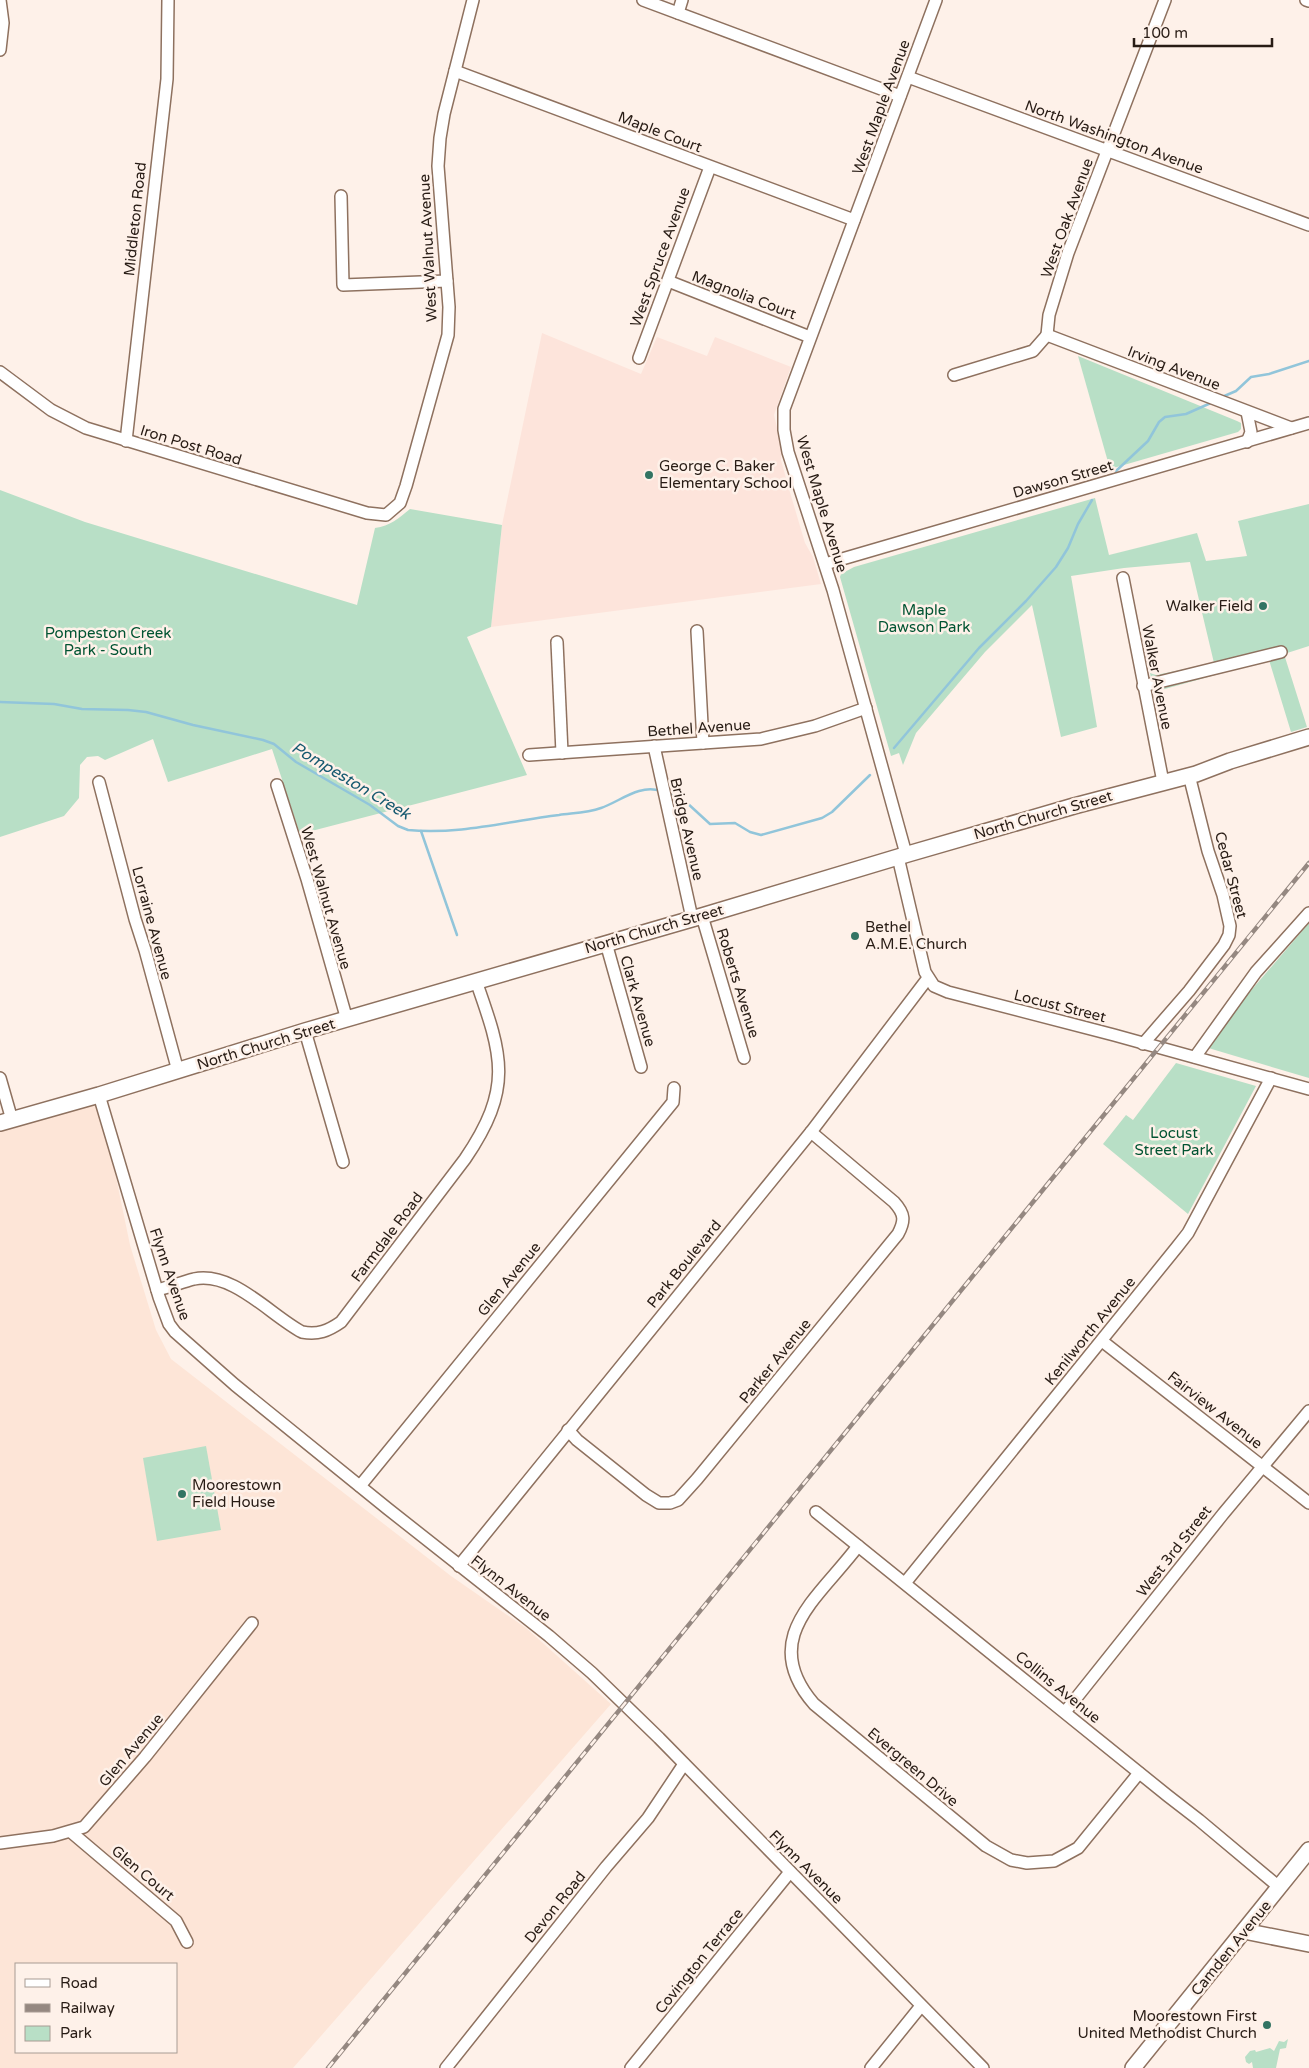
<svg xmlns="http://www.w3.org/2000/svg" width="1309" height="2068" viewBox="0 0 1309 2068" font-family="'Varela Round',sans-serif">
<style>
.built{fill:#fde5d7;fill-rule:evenodd}
.education{fill:#fde4db}
.green{fill:#b8dfc6}
.lines{fill:none;stroke-linecap:round;stroke-linejoin:round}
.stream{stroke:#91c5da;stroke-width:2.5}
.street-casing{stroke:#8e715f;stroke-width:14}
.secondary-casing{stroke:#8e715f;stroke-width:18}
.street{stroke:#fff;stroke-width:11}
.secondary{stroke:#fff;stroke-width:15}
.rail-casing{stroke:#958881;stroke-width:4.5}
.rail{stroke:#fef1e9;stroke-width:2.5;stroke-dasharray:8;stroke-linecap:butt}
.poi-dot{fill:#337463;stroke:#fef1e9;stroke-width:2}
.labels{text-anchor:middle;dominant-baseline:central;stroke-width:5;stroke-linejoin:round;paint-order:stroke}
.street-label{font-size:15px;fill:#281c15;stroke:#fef1e9}
.poi-label{font-size:15px;fill:#281c15;stroke:#fef1e9;text-anchor:start}
.park-label{font-size:15px;fill:#015432;stroke:#fef1e9}
.water-label{font-size:16px;font-style:italic;fill:#175a70;stroke:#fef1e9}
</style>
<rect width="100%" height="100%" fill="#fef1e9"/>
<path class="built" d="M99,1095L130,1245L156,1330L171,1359L451,1576L526,1628L611,1704L293,2068H0V1127ZM16,1964H176V2052H16Z"/>
<polygon class="education" points="542,333 641,374 657,337 707,356 715,337 791,367 774,415 782,448 781,460 789,489 805,543 813,557 821,584 491,627 502,525"/>
<g class="green">
<polygon points="1078,356 1237,421 1241,423 1241,429 1238,432 1110,469"/>
<path d="M0,490L85,522L357,605L375,528C390,526 399,518 410,509L502,525L491,627L467,637L527,775L300,834L272,749L168,782L153,739L105,760L98,756L87,757L80,765L79,798L64,816L0,837Z"/>
<polygon points="1095,498 1109,555 1197,533 1206,561 1247,556 1238,521 1309,504 1309,646 1284,654 1307,727 1291,732 1269,660 1154,692 1150,673 1156,675 1214,663 1190,562 1124,568 1071,576 1097,727 1061,737 1032,605 985,652 916,733 903,765 899,753 891,756 840,577 841,574 854,567"/>
<polygon points="1309,923 1309,1078 1205,1047 1242,1001"/>
<polygon points="1176,1063 1256,1086 1188,1214 1103,1144 1126,1115 1133,1120"/>
<polygon points="206,1446 221,1530 157,1541 143,1458"/>
<polygon points="1288,2039 1286,2048 1280,2049 1276,2068 1253,2068 1252,2062 1249,2064 1246,2062 1245,2057 1250,2051 1255,2050 1256,2052 1270,2048 1274,2051 1279,2041 1284,2042"/>
</g>
<g class="lines">
<g class="stream">
<polyline points="1222,397 1236,391 1251,377 1269,374 1309,361"/>
<polyline points="1116,471 1148,441 1159,422 1165,417 1186,414 1213,402"/>
<path d="M0,702L54,704L82,709L128,710L146,712L193,725L263,740L274,744L296,762L370,805L398,826L408,830C459,835 509,821 559,815C573,813 587,813 601,808C621,801 639,784 661,791"/>
<polyline points="894,748 979,648 1026,601 1056,567 1068,548 1078,524 1092,500"/>
<polyline points="669,794 686,802 710,824 735,823 750,832 761,835 822,818 832,812 870,775"/>
<polyline points="421,831 457,935"/>
</g>
<g class="street-casing">
<g id="street">
<polyline points="643,0 900,96"/>
<polyline points="1306,0 1309,1"/>
<polyline points="678,13 682,0"/>
<polyline points="0,50 3,23 0,0"/>
<polyline points="455,71 854,220"/>
<polyline points="908,77 1309,225"/>
<polyline points="341,196 343,285 447,281"/>
<polyline points="668,281 810,337"/>
<polyline points="1047,335 1049,315 1068,253 1165,0"/>
<polyline points="1047,335 1291,428"/>
<polyline points="639,358 710,167"/>
<polyline points="0,372 51,410 86,428 367,513 386,515 400,503 406,486 448,335 449,307 438,166 440,138 444,114 473,0"/>
<polyline points="954,375 1033,351 1047,335"/>
<polyline points="126,441 167,79 168,0"/>
<polyline points="1247,442 1251,432 1247,412"/>
<polyline points="825,564 1309,423"/>
<polyline points="1123,578 1163,782"/>
<polyline points="697,631 703,743"/>
<polyline points="557,642 562,753"/>
<polyline points="1143,686 1281,652"/>
<polyline points="654,746 692,918"/>
<polyline points="529,755 761,739 815,726 866,708"/>
<polyline points="99,782 135,919 145,950 178,1071"/>
<polyline points="277,785 307,879 347,1020"/>
<polyline points="906,854 833,590 788,452 784,430 784,409 936,0"/>
<polyline points="898,857 925,972 934,986 948,992 1114,1035 1309,1089"/>
<polyline points="702,916 744,1058"/>
<polyline points="606,943 641,1067"/>
<polyline points="305,1031 343,1162"/>
<polyline points="1143,1044 1189,991 1224,945 1229,935 1230,926 1223,895 1208,851 1189,775"/>
<polyline points="1195,1057 1256,972 1309,913"/>
<polyline points="0,1078 12,1120"/>
<polyline points="99,1095 159,1297 169,1324 175,1332 235,1385 388,1509 549,1636 592,1673 659,1738 983,2068"/>
<path d="M157,1290C170,1287 182,1282 194,1279C233,1271 270,1315 302,1332C318,1335 328,1331 341,1322L465,1159C513,1088 503,1057 476,981"/>
<polyline points="1102,1341 1309,1503"/>
<path d="M568,1430L577,1440L646,1495L659,1503H670L678,1500L697,1479L898,1234C905,1221 905,1214 894,1202L811,1132"/>
<polyline points="360,1486 673,1102 674,1088"/>
<polyline points="816,1512 1168,1796 1199,1820 1279,1887"/>
<path d="M858,1546C820,1597 757,1638 814,1704L963,1827L986,1846L1011,1860L1027,1863L1054,1861L1078,1848L1139,1773"/>
<polyline points="459,1566 811,1132 928,978"/>
<polyline points="905,1583 1177,1247 1188,1233 1271,1078"/>
<polyline points="1065,1712 1223,1514 1309,1411"/>
<polyline points="71,1832 176,1921 187,1942"/>
<polyline points="0,1843 53,1836 84,1827 145,1757 252,1623"/>
<polyline points="446,2068 606,1867 648,1818 684,1764"/>
<polyline points="631,2068 790,1872"/>
<polyline points="871,2068 921,2006"/>
</g>
</g>
<g class="secondary-casing">
<g id="secondary">
<polyline points="0,1123 99,1095 305,1031 702,916 908,854 1074,806 1196,774 1230,761 1309,737"/>
<polyline points="1244,1931 1309,1944"/>
<polyline points="1133,2068 1309,1850"/>
</g>
</g>
<use href="#street" class="street"/>
<use href="#secondary" class="secondary"/>
<g class="rail-casing">
<polyline id="rail" points="328,2068 1309,863"/>
</g>
<use href="#rail" class="rail"/>
</g>
<g class="poi-dot">
<circle cx="649" cy="475" r="5"/>
<circle cx="1263" cy="606" r="5"/>
<circle cx="855" cy="936" r="5"/>
<circle cx="182" cy="1494" r="5"/>
<circle cx="1267" cy="2025" r="5"/>
</g>
<g class="labels">
<g class="street-label">
<text transform="translate(881 107) rotate(-70)">West Maple Avenue</text>
<text transform="translate(660 132) rotate(21)">Maple Court</text>
<text transform="translate(1114 137) rotate(20)">North Washington Avenue</text>
<text transform="translate(1067 218) rotate(-70)">West Oak Avenue</text>
<text transform="translate(135 219) rotate(-84)">Middleton Road</text>
<text transform="translate(428 248) rotate(-93)">West Walnut Avenue</text>
<text transform="translate(660 257) rotate(-70)">West Spruce Avenue</text>
<text transform="translate(744 295) rotate(21)">Magnolia Court</text>
<text transform="translate(1174 368) rotate(21)">Irving Avenue</text>
<text transform="translate(191 445) rotate(17)">Iron Post Road</text>
<text transform="translate(1063 479) rotate(-16)">Dawson Street</text>
<text transform="translate(822 504) rotate(73)">West Maple Avenue</text>
<text transform="translate(1157 677) rotate(79)">Walker Avenue</text>
<text transform="translate(699 728) rotate(-4)">Bethel Avenue</text>
<text transform="translate(1043 815) rotate(-16)">North Church Street</text>
<text transform="translate(687 829) rotate(77)">Bridge Avenue</text>
<text transform="translate(1231 875) rotate(75)">Cedar Street</text>
<text transform="translate(326 898) rotate(74)">West Walnut Avenue</text>
<text transform="translate(152 923) rotate(75)">Lorraine Avenue</text>
<text transform="translate(654 929) rotate(-16)">North Church Street</text>
<text transform="translate(738 983) rotate(73)">Roberts Avenue</text>
<text transform="translate(638 1001) rotate(74)">Clark Avenue</text>
<text transform="translate(1060 1006) rotate(14)">Locust Street</text>
<text transform="translate(266 1044) rotate(-17)">North Church Street</text>
<text transform="translate(387 1237) rotate(-53)">Farmdale Road</text>
<text transform="translate(684 1264) rotate(-51)">Park Boulevard</text>
<text transform="translate(170 1274) rotate(71)">Flynn Avenue</text>
<text transform="translate(509 1279) rotate(-51)">Glen Avenue</text>
<text transform="translate(1090 1331) rotate(-51)">Kenilworth Avenue</text>
<text transform="translate(775 1361) rotate(-51)">Parker Avenue</text>
<text transform="translate(1215 1410) rotate(38)">Fairview Avenue</text>
<text transform="translate(1174 1551) rotate(-52)">West 3rd Street</text>
<text transform="translate(511 1588) rotate(38)">Flynn Avenue</text>
<text transform="translate(1058 1687) rotate(39)">Collins Avenue</text>
<text transform="translate(131 1750) rotate(-50)">Glen Avenue</text>
<text transform="translate(913 1767) rotate(40)">Evergreen Drive</text>
<text transform="translate(806 1867) rotate(45)">Flynn Avenue</text>
<text transform="translate(143 1873) rotate(40)">Glen Court</text>
<text transform="translate(555 1907) rotate(-51)">Devon Road</text>
<text transform="translate(1231 1948) rotate(-51)">Camden Avenue</text>
<text transform="translate(699 1961) rotate(-51)">Covington Terrace</text>
</g>
<g class="poi-label">
<text x="659" y="466">George C. Baker<tspan x="659" dy="17">Elementary School</tspan></text>
<text x="1253" y="606" text-anchor="end">Walker Field</text>
<text x="865" y="927">Bethel<tspan x="865" dy="17">A.M.E. Church</tspan></text>
<text x="192" y="1485">Moorestown<tspan x="192" dy="17">Field House</tspan></text>
<text x="1257" y="2016" text-anchor="end">Moorestown First<tspan x="1257" dy="17">United Methodist Church</tspan></text>
</g>
<g class="park-label">
<text x="924" y="610">Maple<tspan x="924" dy="17">Dawson Park</tspan></text>
<text x="108" y="633">Pompeston Creek<tspan x="108" dy="17">Park - South</tspan></text>
<text x="1174" y="1133">Locust<tspan x="1174" dy="17">Street Park</tspan></text>
</g>
<g class="water-label">
<text transform="translate(351 781) rotate(31)">Pompeston Creek</text>
</g>
</g>
<rect x="15" y="1963" width="162" height="90" fill="#fef1e9" stroke="#a89c94"/>
<rect x="25" y="1979" width="25" height="8" fill="#ffffff" stroke="#a89c94"/>
<text x="60" y="1988" font-size="15" fill="#281c15">Road</text>
<rect x="25" y="2004" width="25" height="8" fill="#958881" stroke="#a89c94"/>
<text x="60" y="2013" font-size="15" fill="#281c15">Railway</text>
<rect x="25" y="2026" width="25" height="15" fill="#b8dfc6" stroke="#a89c94"/>
<text x="60" y="2038" font-size="15" fill="#281c15">Park</text>
<path d="M1134 38v8h138v-8" fill="none" stroke="#281c15" stroke-width="2.5"/>
<text x="1142" y="38" font-size="15" fill="#281c15" stroke="#fef1e9" stroke-width="4" paint-order="stroke">100 m</text>
</svg>
